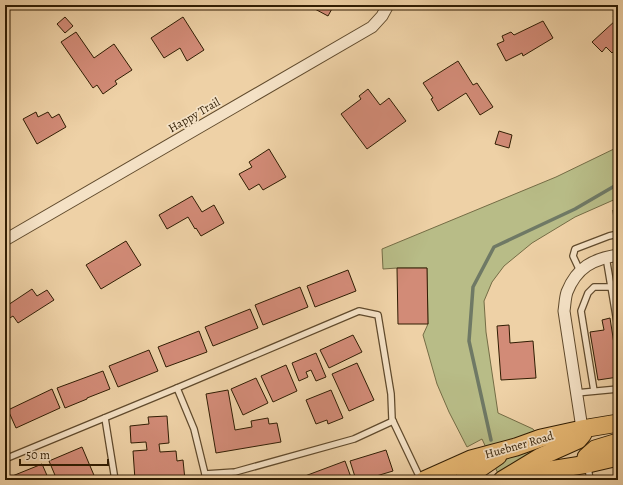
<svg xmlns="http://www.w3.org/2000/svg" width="623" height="485" viewBox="0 0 623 485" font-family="Alegreya,serif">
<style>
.green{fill:#b8bc87;stroke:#746c45}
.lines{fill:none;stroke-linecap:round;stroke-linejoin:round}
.stream{stroke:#6f7965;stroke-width:3.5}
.building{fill:#d28b77;stroke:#301d03}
.service-casing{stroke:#604a2c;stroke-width:8}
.minor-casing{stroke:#604a2c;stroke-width:13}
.primary-casing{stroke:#301d03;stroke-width:19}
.service{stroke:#f4e1c5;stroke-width:5.5}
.minor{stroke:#f4e1c5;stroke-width:11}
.primary{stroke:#e7b873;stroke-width:17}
.labels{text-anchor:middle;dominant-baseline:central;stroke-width:3.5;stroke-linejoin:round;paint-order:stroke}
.street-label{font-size:12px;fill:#301d03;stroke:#f4e1c5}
</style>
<rect width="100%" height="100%" fill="#eed1a6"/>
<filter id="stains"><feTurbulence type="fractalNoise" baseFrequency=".005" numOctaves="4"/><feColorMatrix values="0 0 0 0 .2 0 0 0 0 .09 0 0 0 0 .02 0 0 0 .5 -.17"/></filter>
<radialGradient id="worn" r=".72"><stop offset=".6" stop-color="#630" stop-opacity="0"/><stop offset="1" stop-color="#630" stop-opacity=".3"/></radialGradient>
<polygon class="green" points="618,147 618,198 575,217 532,243 504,266 492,282 484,301 486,332 498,413 533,429 574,476 575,480 501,480 482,439 467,447 449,412 437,384 423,335 428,324 427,268 397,268 383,269 382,249 556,177"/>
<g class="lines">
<polyline class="stream" points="491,440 469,341 473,287 494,247 575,209 618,184"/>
</g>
<g class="building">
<polygon points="314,5 334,5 328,16 313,8"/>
<polygon points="618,11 618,47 612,53 606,47 602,52 592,42 616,20 613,17"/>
<polygon points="65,17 73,26 65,33 57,24"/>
<polygon points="183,17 204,50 187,61 180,48 164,58 151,38"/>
<polygon points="543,21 553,38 523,56 522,53 506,61 497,44 504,41 502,36 511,32 514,35"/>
<polygon points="76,32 94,58 114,44 132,70 115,81 117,84 103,94 97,85 93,88 61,42"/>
<polygon points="458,61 473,85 477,83 493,107 480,115 466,93 438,111 431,99 433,98 423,83"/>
<polygon points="368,89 380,105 389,98 406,121 367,149 341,114 361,99 359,96"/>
<polygon points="36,112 38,117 48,112 52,118 59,114 66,127 37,144 23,119"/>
<polygon points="499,131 512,135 509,148 495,144"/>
<polygon points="269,149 286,177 263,190 259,184 249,190 239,174 252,167 249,162"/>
<polygon points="192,196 202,212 214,205 224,223 201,236 196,228 195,229 188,217 167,229 159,215"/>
<polygon points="618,209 618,230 615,231 613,210"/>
<polygon points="126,241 141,265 101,289 86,265"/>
<polygon points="397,268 427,268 428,324 398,324"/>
<polygon points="348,270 356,291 315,307 307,286"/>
<polygon points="300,287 308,307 263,325 255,305"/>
<polygon points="32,289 37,296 47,290 54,300 18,323 13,316 5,321 5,307"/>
<polygon points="250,309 258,328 213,346 205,327"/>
<polygon points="610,318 618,370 618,377 598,380 590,332 604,330 602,320"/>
<polygon points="509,325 510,343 533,341 536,378 501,380 497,326"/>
<polygon points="199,331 207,352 166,367 158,347"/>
<polygon points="353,335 362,352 329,368 320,350"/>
<polygon points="149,350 158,371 118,387 109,366"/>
<polygon points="316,353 326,377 316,381 311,370 306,372 308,377 299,381 292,363"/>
<polygon points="357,363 374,400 349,411 332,374"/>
<polygon points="286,365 297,391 273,402 261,376"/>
<polygon points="103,371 110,389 87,398 87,399 65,408 57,388"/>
<polygon points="256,378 268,403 243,415 231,389"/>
<polygon points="52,389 60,408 16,428 8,410"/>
<polygon points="228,390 235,430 252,427 251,421 268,418 269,424 277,423 281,442 216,453 206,394"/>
<polygon points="331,390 343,418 328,424 327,420 316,424 306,400"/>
<polygon points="167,416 169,443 159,444 160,452 176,451 177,461 183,460 185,480 135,480 133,451 147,450 146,442 131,443 130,426 149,424 148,417"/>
<polygon points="82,447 96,480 57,480 49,461"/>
<polygon points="386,450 393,471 363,480 356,480 350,461"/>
<polygon points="345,461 352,480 306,480 305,476"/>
<polygon points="42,464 49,480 5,480 5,479"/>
</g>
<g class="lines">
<g class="service-casing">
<g id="service">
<polyline points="606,257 618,328"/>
<polyline points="580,271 573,256 575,249 609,236 618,234"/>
<polyline points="177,388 359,311 378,315 391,394 392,419 421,480"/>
<polyline points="594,391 581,311 588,293 594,287 610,287"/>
<polyline points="576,393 618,389"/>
<polyline points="105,418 115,480"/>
<polyline points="5,459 177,388 194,429 205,474 206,480"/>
<polyline points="588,467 590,480"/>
<polyline points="205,474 235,472 354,439 393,421"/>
</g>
</g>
<g class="minor-casing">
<g id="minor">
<polyline points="5,240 372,27 382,16 388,5"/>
<path d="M583,435L564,311C565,305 565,298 567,292C577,267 593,259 618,255"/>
</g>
</g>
<g class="primary-casing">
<g id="primary">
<polyline points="586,457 595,449 618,442"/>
<polyline points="424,480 471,459 516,447 541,438 582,429 618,423"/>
<polyline points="463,480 498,456"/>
<polyline points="502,480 540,457 578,440 583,434"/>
<polyline points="521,480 550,470 588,464 618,457"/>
</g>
</g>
<use href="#service" class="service"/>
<use href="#minor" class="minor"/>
<use href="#primary" class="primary"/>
</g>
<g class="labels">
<g class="street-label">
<text transform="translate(194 115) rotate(-30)">Happy Trail</text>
<text transform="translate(519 445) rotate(-16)">Huebner Road</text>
</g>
</g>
<rect width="623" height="485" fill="none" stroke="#eed1a6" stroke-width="20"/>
<rect x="6" y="6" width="611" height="473" fill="none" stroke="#301d03" stroke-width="2"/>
<rect x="10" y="10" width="603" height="465" fill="none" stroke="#301d03"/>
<path d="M20 459v6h88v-6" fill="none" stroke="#301d03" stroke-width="2"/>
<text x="26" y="459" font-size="12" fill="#301d03" stroke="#f4e1c5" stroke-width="3" paint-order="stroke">50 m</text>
<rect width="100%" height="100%" filter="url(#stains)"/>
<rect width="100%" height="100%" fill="url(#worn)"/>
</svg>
